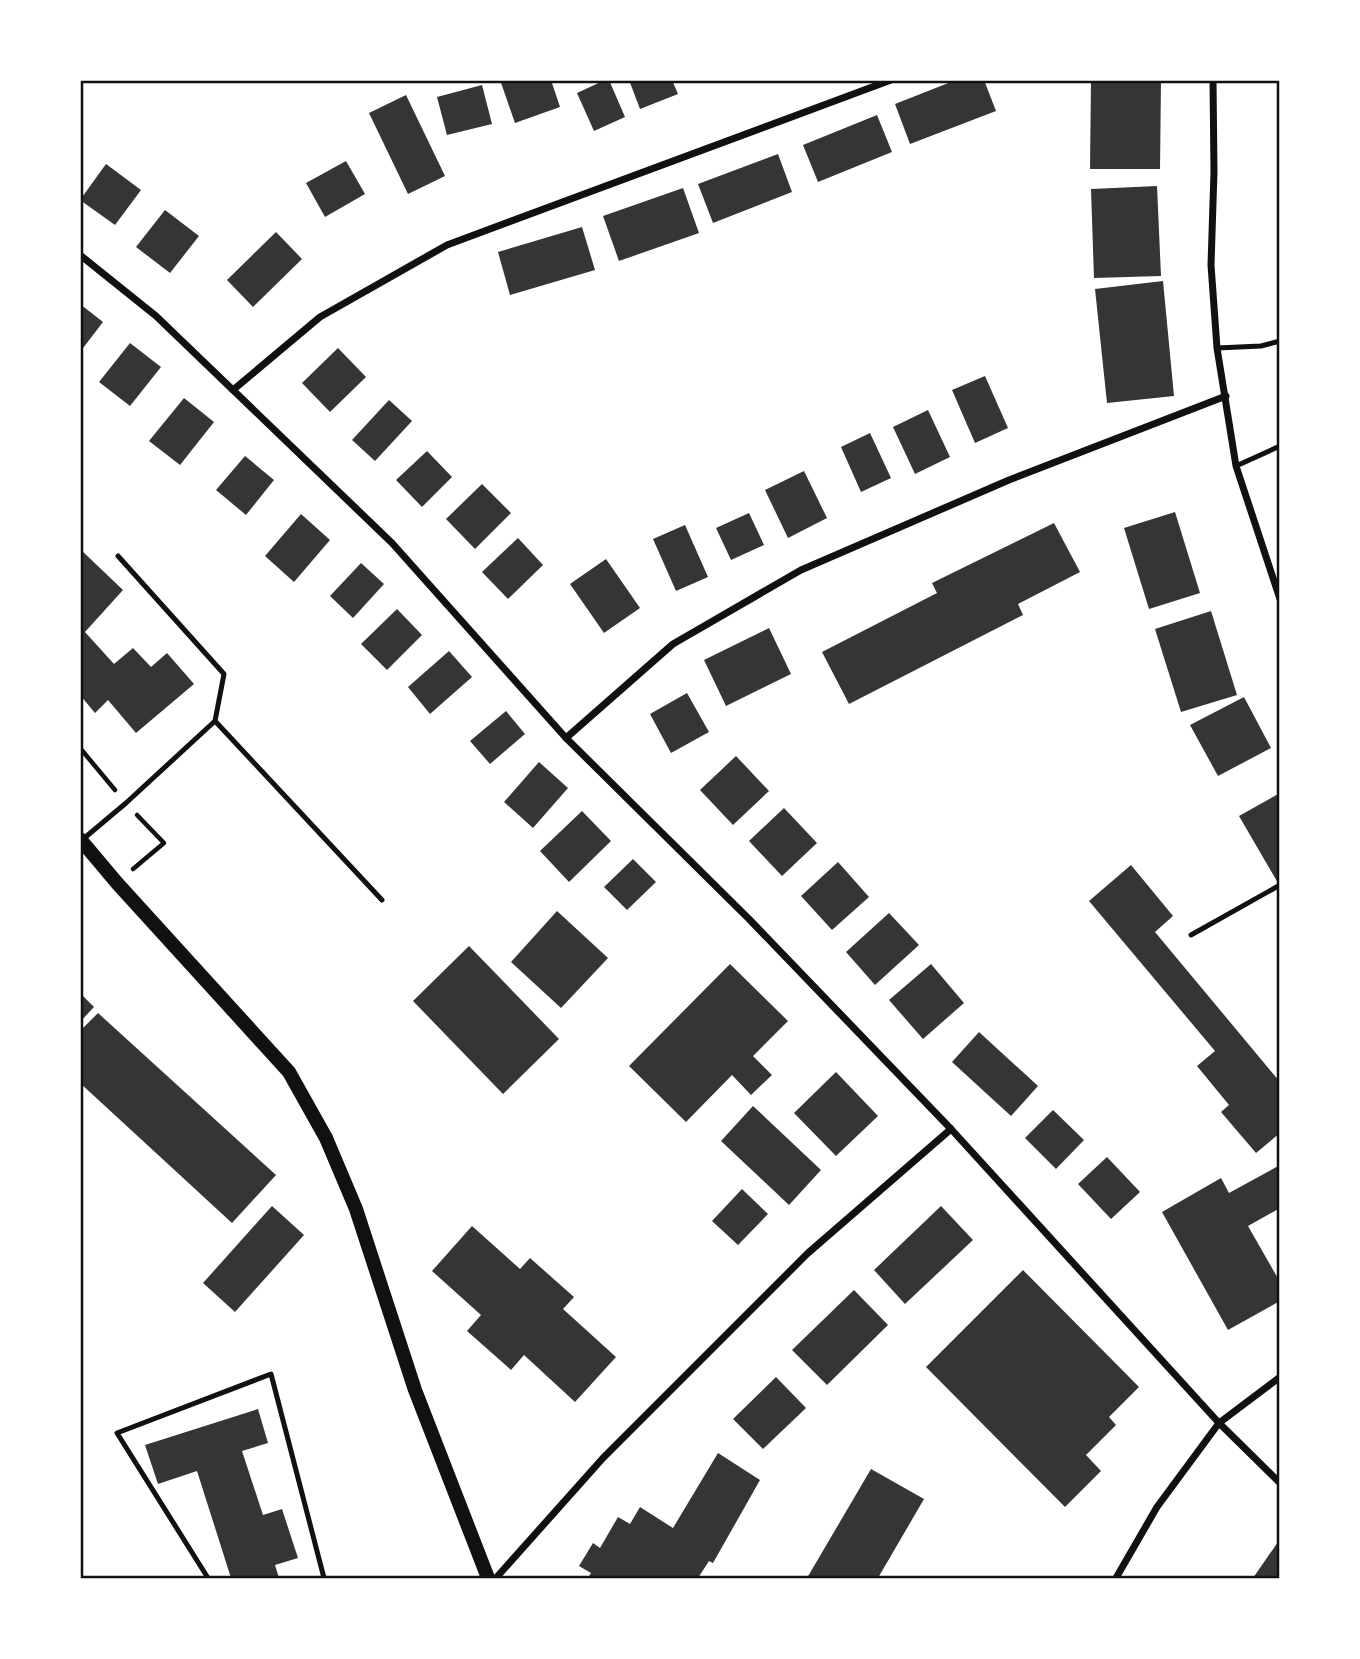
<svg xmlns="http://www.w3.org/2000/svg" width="1360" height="1659" viewBox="0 0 1360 1659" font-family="'PT Sans',sans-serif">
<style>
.building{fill:#353535}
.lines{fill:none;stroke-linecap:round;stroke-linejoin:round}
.path{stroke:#111;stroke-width:4.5}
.service{stroke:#111;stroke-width:5}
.minor{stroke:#111;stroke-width:7}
.secondary{stroke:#111;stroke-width:14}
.neatline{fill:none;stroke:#111;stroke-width:2.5}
</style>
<rect width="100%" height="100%" fill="#fff"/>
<g class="building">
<polygon points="500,80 551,80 560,107 515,123"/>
<polygon points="605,80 609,80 625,117 594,131 577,93"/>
<polygon points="629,80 672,80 678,94 640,109"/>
<polygon points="956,80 984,80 996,111 910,144 895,104"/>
<polygon points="1091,80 1161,80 1160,169 1090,169"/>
<polygon points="482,85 492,124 447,135 437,97"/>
<polygon points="406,95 445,176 408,194 369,113"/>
<polygon points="877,115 892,152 818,182 803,145"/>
<polygon points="778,154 792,192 713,223 698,184"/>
<polygon points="346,161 365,194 325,217 306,183"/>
<polygon points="106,164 141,190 115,225 80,200"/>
<polygon points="1157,186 1161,276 1094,278 1091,189"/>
<polygon points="683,188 699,233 619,261 603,216"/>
<polygon points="165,210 199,236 170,273 136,247"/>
<polygon points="582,227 595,270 510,295 498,252"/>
<polygon points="276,232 302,259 253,307 227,280"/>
<polygon points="1163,281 1174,396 1107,403 1095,289"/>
<polygon points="80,304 103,322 80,352"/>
<polygon points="130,343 161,367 130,406 99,382"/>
<polygon points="338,348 366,377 330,412 302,383"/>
<polygon points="985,376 1008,428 975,443 952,390"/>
<polygon points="184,398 214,422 180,465 149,441"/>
<polygon points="389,400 412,421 375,461 352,440"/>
<polygon points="928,410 950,457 915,474 893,427"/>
<polygon points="870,433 891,478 861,492 841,447"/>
<polygon points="427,451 452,477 422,507 396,480"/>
<polygon points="245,456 274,480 246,515 216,490"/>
<polygon points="804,471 827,518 788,538 765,490"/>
<polygon points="482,484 511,513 475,549 446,519"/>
<polygon points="1175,512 1200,593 1149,609 1124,528"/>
<polygon points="749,513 764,545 731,560 716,528"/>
<polygon points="301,514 330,540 294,582 265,556"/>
<polygon points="1054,523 1080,572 1018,604 1023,615 849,704 822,652 937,593 932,583"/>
<polygon points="685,525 708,577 676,591 653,539"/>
<polygon points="518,538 543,565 508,599 482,572"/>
<polygon points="80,549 123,590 85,632 114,664 133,648 151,667 167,653 194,684 136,733 108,700 95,713 80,695"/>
<polygon points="606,559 640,608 604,633 570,584"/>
<polygon points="361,563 384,584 353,618 330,596"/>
<polygon points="397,609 422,635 387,670 361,644"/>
<polygon points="1211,611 1237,695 1181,712 1155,629"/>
<polygon points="769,628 791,674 726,706 704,660"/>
<polygon points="449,651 472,677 430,714 408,687"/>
<polygon points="687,693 709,732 671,753 650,714"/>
<polygon points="1244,697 1271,748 1218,776 1190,725"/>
<polygon points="506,711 525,734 490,764 470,741"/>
<polygon points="736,756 769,791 733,825 700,790"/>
<polygon points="539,762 568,788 533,828 504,802"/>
<polygon points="1280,793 1280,882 1278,883 1239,816"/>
<polygon points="784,808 817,843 782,876 749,841"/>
<polygon points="582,811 611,841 569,882 540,851"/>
<polygon points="633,859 656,882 627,910 604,887"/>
<polygon points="838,862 869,897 832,930 801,896"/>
<polygon points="1131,865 1173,916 1155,932 1280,1082 1280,1133 1256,1153 1221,1112 1229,1105 1197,1066 1215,1051 1089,901"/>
<polygon points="557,911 608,958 561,1008 511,962"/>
<polygon points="889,913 919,945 875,985 846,952"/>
<polygon points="469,946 559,1039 503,1094 413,1001"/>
<polygon points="730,964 788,1021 753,1056 772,1075 751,1095 732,1075 686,1122 629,1066"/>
<polygon points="931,964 964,1003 923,1039 889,1000"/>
<polygon points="80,993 94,1007 80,1022"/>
<polygon points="98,1013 276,1175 232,1223 80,1083 80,1031"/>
<polygon points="979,1032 1038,1086 1011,1116 952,1062"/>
<polygon points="836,1072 878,1116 836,1156 794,1113"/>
<polygon points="753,1106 821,1170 789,1205 721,1141"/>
<polygon points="1053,1110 1084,1140 1056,1169 1025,1138"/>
<polygon points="1107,1157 1140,1192 1111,1219 1078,1184"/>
<polygon points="1280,1165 1280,1208 1248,1226 1280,1282 1280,1301 1228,1330 1162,1212 1221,1178 1229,1193"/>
<polygon points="742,1189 768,1214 738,1245 712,1221"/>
<polygon points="272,1206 304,1235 235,1312 203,1283"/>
<polygon points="941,1206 973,1240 905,1304 874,1270"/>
<polygon points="472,1226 520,1269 530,1258 574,1297 563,1309 616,1357 575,1402 524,1355 511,1370 467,1331 481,1315 432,1271"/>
<polygon points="1023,1270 1139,1387 1109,1417 1116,1425 1086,1455 1101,1471 1065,1507 926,1367"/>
<polygon points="854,1290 888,1325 827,1385 792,1350"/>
<polygon points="776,1377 806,1408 763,1449 733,1419"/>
<polygon points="258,1409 268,1443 242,1451 263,1515 282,1509 298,1558 275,1565 279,1578 231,1578 197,1471 158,1484 145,1445"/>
<polygon points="718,1453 760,1480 713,1563 709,1561 698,1578 588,1578 591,1573 579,1566 593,1543 600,1548 618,1517 630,1524 640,1507 673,1528"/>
<polygon points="871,1469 924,1499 878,1578 807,1578"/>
<polygon points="1280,1539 1280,1578 1253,1578"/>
</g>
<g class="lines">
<g class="path">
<polyline points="80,748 115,790"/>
<polyline points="133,869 164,843 137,815"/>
</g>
<g class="service">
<polyline points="1217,348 1261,346 1280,341"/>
<polyline points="1236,466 1280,446"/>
<polyline points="215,721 382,900"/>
<polyline points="82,840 126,803 215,721 224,674 118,556"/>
<polyline points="1191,935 1280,885"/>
<polyline points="208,1578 117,1433 271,1374 324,1578"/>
</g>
<g class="minor">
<polyline points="1213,80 1214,172 1211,265 1217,348 1236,466 1280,599"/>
<polyline points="80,255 156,316 392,543 566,738 749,919 951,1129 1219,1423 1280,1483"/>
<polyline points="233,390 320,317 447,245 891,80"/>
<polyline points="566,738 673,644 801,570 1009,480 1226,396"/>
<polyline points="496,1578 603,1458 808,1253 951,1129"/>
<polyline points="1116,1578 1157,1507 1219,1423 1280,1377"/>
</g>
<polyline class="secondary" points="80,839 117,883 289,1072 326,1138 356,1209 415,1390 488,1578"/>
</g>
<rect width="1360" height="1659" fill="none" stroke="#ffffff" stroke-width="164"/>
<rect x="82" y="82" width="1196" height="1495" class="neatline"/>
</svg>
